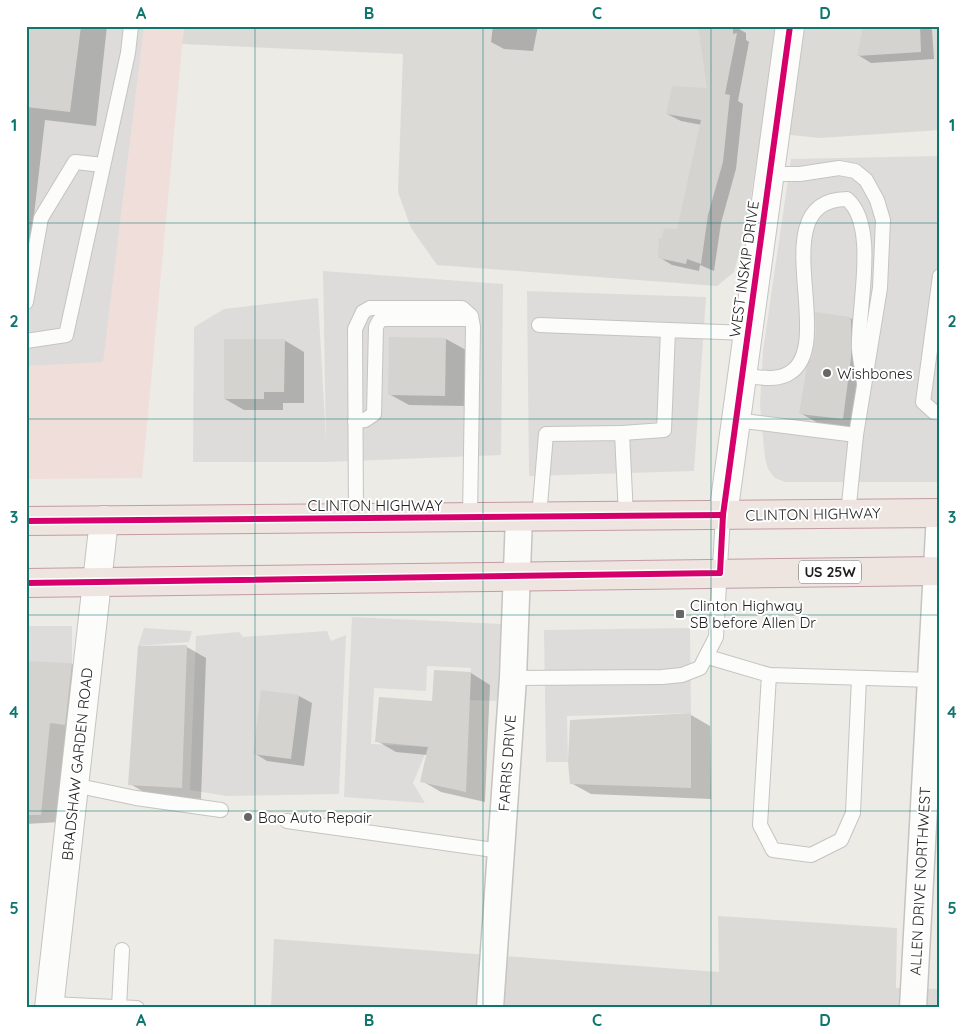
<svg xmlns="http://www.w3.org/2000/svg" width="966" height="1034" viewBox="0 0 966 1034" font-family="Quicksand,sans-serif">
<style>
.residential{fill:#dcdad7}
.commercial{fill:#f0deda}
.parking{fill:#dddcda}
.shadow{fill:#0003}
.building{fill:#d5d3cf}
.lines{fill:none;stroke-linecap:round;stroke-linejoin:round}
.service-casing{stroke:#c5c4c2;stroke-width:16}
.minor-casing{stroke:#c5c4c2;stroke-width:29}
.tertiary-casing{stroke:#c5c4c2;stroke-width:30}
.trunk-casing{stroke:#c49ba5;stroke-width:30}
.service{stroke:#fcfcfb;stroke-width:14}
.minor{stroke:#fcfcfb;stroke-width:26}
.tertiary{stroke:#fcfcfb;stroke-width:28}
.trunk{stroke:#eee5e0;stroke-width:28}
.cycleway-casing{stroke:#fff;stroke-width:9}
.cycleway{stroke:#d6006c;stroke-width:6}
.grid{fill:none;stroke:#0f766e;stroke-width:1;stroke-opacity:0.55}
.poi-dot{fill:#666664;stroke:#fff;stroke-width:2}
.labels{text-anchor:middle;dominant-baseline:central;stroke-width:4;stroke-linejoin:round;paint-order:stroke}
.shield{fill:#fff;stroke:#626262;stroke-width:1}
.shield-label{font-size:14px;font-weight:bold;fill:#1e1e1e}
.street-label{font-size:15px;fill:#1e1e1e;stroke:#fff}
.poi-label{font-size:15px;fill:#1e1e1e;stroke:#fff;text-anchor:start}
.neatline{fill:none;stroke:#0f766e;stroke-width:2}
.grid-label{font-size:16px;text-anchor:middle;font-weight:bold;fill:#0f766e}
</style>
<rect width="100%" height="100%" fill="#edebe6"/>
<g class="residential">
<polygon points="184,26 940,26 940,130 820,138 761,132 746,228 734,272 717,286 437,265 411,228 398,192 403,54 182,44"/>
<polygon points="718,916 897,928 896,988 940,989 940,1008 271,1008 274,939 719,972"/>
</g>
<polygon class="commercial" points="26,26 184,26 142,478 26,479"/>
<g class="parking">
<polygon points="26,26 144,26 103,362 26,366"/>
<polygon points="940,156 940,482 785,482 775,478 768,469 765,458 760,405 763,351 791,159"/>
<polygon points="323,271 503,284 501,455 326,462 193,462 194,327 224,309 318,298 326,441"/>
<polygon points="527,291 706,297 694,471 529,476"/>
<polygon points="352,617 502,624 498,701 469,700 471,668 427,666 426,691 374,688 371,744 428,747 413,783 425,803 344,797"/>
<rect x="26" y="626" width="46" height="37"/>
<polygon points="144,628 192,631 189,642 138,646"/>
<polygon points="690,628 691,713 567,716 568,762 546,762 544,630"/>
<polygon points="327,631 331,641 346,635 339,794 227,796 190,790 196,636 239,632 243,637"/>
</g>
<g class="shadow">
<polygon points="26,26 107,26 96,126 45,120 31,241 26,240"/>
<polygon points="493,26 538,26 533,51 504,49 491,42"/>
<polygon points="703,26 734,26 746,33 746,40 749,42 738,101 743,104 736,169 721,223 714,271 700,265 699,271 672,265 659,257 678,231 702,125 681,121 667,114 708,89"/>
<polygon points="864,26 927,26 932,30 934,59 871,63 858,55"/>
<polygon points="850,318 869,329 862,430 820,424 800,413"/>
<polygon points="390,338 446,339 466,350 465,406 409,405 389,394"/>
<polygon points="284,340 304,352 304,403 283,403 283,410 244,410 225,399"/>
<polygon points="187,647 206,658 201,799 149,795 130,784"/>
<polygon points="26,663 72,664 90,675 60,822 26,824"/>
<polygon points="471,673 490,685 485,802 441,792 422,781 427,755 396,752 377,741"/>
<polygon points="262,691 299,696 312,703 304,766 267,761 254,753"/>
<polygon points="691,715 710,726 711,799 591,794 571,783"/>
</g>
<g class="building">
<polygon points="26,26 81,26 70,112 26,107"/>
<polygon points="698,26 733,26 733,34 737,33 725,94 730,95 723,162 708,215 701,264 687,259 686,264 658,258 659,238 662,238 664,228 677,229 701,120 666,114 672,86 707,88"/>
<polygon points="863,26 920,26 921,52 857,56"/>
<polygon points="815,312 850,317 851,321 851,358 843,419 799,414 807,365 812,357 816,333"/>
<polygon points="389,337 446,338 445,396 388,395"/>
<polygon points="224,339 285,339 284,392 264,392 264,399 224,399"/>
<polygon points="187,645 182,788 128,785 138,646"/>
<polygon points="26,661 72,663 65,725 50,723 41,815 26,815"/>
<polygon points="434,670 471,672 466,792 420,782 428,747 375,742 379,697 432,701"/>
<polygon points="261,690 299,695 291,759 253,754"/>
<polygon points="691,713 691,788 570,784 568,762 570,720"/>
</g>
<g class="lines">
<g class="service-casing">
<g id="service">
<polyline points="770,174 800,174 839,168 855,171 866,180 877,200 883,220 880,288 856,435 848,514"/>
<polyline points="940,276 923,402 934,412 940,413"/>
<polyline points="26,302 41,218 75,162 103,165"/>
<polyline points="539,325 668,330"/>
<polyline points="26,341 66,335 128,53 131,26"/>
<path d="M742,375C758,377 777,382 791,372C837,341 761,200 847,199C879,226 857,311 859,349C860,360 863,372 864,383"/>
<polyline points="736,420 856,435"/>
<polyline points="355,421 365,420 374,414 376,327 379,321 384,319 471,319"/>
<polyline points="622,433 664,430 668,330 748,333"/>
<polyline points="539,517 546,434 622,433 626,516"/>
<polyline points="356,518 355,329 363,312 370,308 462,308 471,316 473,327 470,517"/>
<polyline points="708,657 769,675 932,680"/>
<polyline points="769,675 760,825 773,850 811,855 841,840 853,813 859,678"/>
<polyline points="513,678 662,677 682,675 700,668 716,637 723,515"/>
<polyline points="74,785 136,798 221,810"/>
<polyline points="287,821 501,851"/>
<polyline points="50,1004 137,1008"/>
<polyline points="119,1007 122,950"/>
</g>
</g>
<g class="minor-casing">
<g id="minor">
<polyline points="490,1008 513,678 519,517"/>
<polyline points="913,1008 940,514"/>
</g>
</g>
<g class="tertiary-casing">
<g id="tertiary">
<polyline points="723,515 790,26"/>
<polyline points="49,1008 104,520"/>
</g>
</g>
<g class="trunk-casing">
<g id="trunk">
<polyline points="26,521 940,513"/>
<polyline points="26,583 940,571"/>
</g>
</g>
<use href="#service" class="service"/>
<use href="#minor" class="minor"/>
<use href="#tertiary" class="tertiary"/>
<use href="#trunk" class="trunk"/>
<g class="cycleway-casing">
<g id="cycleway">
<polyline points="26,521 723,515"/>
<polyline points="26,583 720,573 723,515 790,26"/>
</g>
</g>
<use href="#cycleway" class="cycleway"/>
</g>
<path class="grid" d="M255,26V1008M483,26V1008M711,26V1008M26,223H940M26,419H940M26,615H940M26,811H940"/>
<g class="poi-dot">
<circle cx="827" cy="373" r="5"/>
<rect x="675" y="609" width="10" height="10" rx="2.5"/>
<circle cx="248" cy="817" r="5"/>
</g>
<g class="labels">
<rect class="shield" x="799" y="560.5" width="62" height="23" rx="4"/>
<g class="shield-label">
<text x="830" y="572">US 25W</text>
</g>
<g class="street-label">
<text transform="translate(744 269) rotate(-82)">WEST INSKIP DRIVE</text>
<text x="375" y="505">CLINTON HIGHWAY</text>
<text transform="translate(813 514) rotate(-1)">CLINTON HIGHWAY</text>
<text transform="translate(507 763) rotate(-86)">FARRIS DRIVE</text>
<text transform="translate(77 764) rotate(-84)">BRADSHAW GARDEN ROAD</text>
<text transform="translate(920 881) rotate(-87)">ALLEN DRIVE NORTHWEST</text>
</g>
<g class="poi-label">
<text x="837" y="373">Wishbones</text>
<text x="690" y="605">Clinton Highway<tspan x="690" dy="17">SB before Allen Dr</tspan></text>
<text x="258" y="817">Bao Auto Repair</text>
</g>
</g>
<rect width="966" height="1034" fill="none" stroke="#ffffff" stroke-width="55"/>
<rect x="28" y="28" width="910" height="978" class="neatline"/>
<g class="grid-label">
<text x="141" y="19">A</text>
<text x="369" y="19">B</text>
<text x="597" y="19">C</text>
<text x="825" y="19">D</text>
<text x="14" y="131">1</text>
<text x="952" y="131">1</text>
<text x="14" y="327">2</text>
<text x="952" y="327">2</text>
<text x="14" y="523">3</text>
<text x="952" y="523">3</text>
<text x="14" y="718">4</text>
<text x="952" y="718">4</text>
<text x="14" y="914">5</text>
<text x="952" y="914">5</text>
<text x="141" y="1026">A</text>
<text x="369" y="1026">B</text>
<text x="597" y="1026">C</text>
<text x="825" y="1026">D</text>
</g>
</svg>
